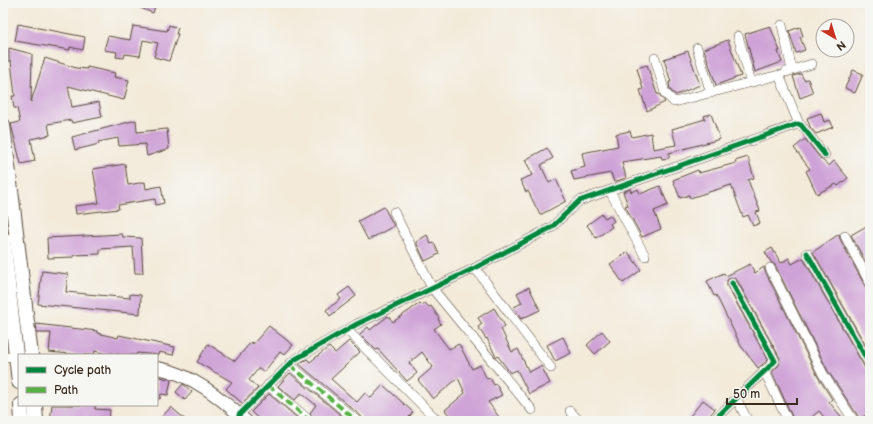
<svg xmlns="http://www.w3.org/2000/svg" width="873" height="424" viewBox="0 0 873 424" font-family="'Balsamiq Sans',sans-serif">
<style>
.building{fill:#cea2d6}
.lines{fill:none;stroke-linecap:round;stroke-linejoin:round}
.street-casing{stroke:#57473a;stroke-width:10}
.secondary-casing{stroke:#57473a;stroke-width:14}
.primary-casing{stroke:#57473a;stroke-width:16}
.street{stroke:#fff;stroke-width:9}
.secondary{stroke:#fff;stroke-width:12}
.primary{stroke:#fff;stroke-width:14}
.quiet{stroke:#57b245;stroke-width:4;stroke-dasharray:8 4;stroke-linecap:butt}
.cycleway-casing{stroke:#f6f6f2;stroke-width:8}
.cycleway{stroke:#00873e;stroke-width:5}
</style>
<rect width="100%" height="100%" fill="#f6f6f2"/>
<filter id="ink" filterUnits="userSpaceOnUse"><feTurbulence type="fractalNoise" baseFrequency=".025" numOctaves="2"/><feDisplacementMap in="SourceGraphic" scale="8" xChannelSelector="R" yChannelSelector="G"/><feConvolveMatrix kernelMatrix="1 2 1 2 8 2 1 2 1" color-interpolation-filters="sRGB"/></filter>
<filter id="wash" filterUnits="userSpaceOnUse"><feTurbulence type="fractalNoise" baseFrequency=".012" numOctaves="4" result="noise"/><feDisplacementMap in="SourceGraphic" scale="16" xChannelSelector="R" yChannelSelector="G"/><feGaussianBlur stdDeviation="0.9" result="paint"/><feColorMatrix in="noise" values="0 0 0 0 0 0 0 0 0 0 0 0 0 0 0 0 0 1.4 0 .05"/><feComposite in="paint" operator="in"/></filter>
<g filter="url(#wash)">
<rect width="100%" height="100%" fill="#f3ead9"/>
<g id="blocks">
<g class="building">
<polygon points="128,3 156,3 153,13"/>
<polygon points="18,24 85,37 83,50 70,47 70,50 15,41"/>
<polygon points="169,25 178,28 176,34 178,34 169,61 154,57 158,43 143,40 140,56 125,54 124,58 116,57 117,52 104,50 108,36 130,40 133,26 167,31"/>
<polygon points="770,26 780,51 778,51 782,62 755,72 745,34"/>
<polygon points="800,27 803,36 800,37 805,50 796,53 789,31"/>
<polygon points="728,40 741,76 716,85 704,49"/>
<polygon points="9,48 32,54 31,102 45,58 76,68 87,69 87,67 115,73 114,77 129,80 124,100 68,86 72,107 99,102 102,117 72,123 71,120 48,124 50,135 31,139 35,161 21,164 11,124 20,122 17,108 14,108 12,96 15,96 11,61 9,61"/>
<polygon points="688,51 700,85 676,95 670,90 669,82 671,82 664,59"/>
<polygon points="647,65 657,94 659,94 665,102 647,111 640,90 643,89 637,68"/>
<polygon points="853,70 863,74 855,93 845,88"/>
<polygon points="801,74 804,80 808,79 813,93 800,98 793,76"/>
<polygon points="821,113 824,122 830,120 833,127 816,134 810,127 807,118"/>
<polygon points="711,114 720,139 669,153 669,158 662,159 661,156 622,162 626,178 614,182 611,173 574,180 571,171 585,167 582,153 618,146 616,134 630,131 632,137 651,133 653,149 676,145 672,129 705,119 704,116"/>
<polygon points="136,120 137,132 167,129 169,149 147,156 145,144 119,146 118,138 98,142 99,144 75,150 72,137"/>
<polygon points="805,139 821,159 829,166 834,161 848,178 838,186 836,184 817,194 806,171 810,169 794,148"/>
<polygon points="547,148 553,158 541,165 549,183 556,179 566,201 540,215 528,191 526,192 520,180 533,175 525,160"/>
<polygon points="748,157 754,178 748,180 760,211 756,212 760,223 753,226 748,215 743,217 731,185 690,198 689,195 680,198 673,180 698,170 699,173 736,163 735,161"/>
<polygon points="125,164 128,185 145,182 146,189 161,186 164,203 156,205 155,199 118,205 119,209 76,214 75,206 99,203 93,169"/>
<polygon points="660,186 668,205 654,211 661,229 642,237 625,206 628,205 623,192 630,189 631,192 638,189 640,194"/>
<polygon points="384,207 394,226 368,240 358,221"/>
<polygon points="602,214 605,218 610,215 614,221 610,224 612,227 596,238 587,225"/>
<polygon points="870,224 870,270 851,235"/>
<polygon points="122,234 123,237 141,238 143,273 135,273 133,247 100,249 100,254 74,255 74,257 48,258 47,238"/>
<polygon points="839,234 840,239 865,286 870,289 870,353 813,252"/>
<polygon points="427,235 431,244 434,243 439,254 425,261 416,242"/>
<polygon points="772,248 781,263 789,258 792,264 803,258 865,368 870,371 870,412 860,419 828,371 775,265 771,262 765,252"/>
<polygon points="628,252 641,270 623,283 610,264"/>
<polygon points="750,264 755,273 764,267 765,271 818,377 832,399 829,402 845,421 827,421 819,411 807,421 794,421 772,372 779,365 780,358 737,280 732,277 727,280 727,286 768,360 758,368 741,346 716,295 714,296 707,281 724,273 726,276"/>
<polygon points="42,271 68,274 66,292 130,298 130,294 141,295 140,314 38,304"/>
<polygon points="349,287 356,296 330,316 326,310 341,299 338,295"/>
<polygon points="529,287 540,310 521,319 514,307 522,303 517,293"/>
<polygon points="420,303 422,305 425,303 429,307 431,306 439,318 438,319 441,324 434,329 449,349 459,344 472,369 480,365 487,379 490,378 494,385 496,384 502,395 488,402 502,421 454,421 445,410 465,393 458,378 433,399 418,380 433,367 422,352 409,363 417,373 407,381 378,349 376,350 360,334 368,327 370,330 388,316 393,322"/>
<polygon points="494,308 505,326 501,329 512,352 518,349 529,372 541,366 550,383 529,394 517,370 510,373 498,356 496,357 487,338 486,339 478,327 482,324 478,318"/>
<polygon points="36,324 97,331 97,333 118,338 119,335 175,347 173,355 159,352 158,355 137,353 136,355 120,355 112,353 109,355 95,351 94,355 80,355 49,352 51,333 37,333"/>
<polygon points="269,326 293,345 284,355 280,352 264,372 259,368 249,380 258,388 242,403 226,389 232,382 197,362 208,344 235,361 251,342 253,344"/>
<polygon points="602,331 610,341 595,354 587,345"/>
<polygon points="563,337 571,353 555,361 547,345"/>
<polygon points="349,341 360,352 331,379 357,402 365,393 371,398 383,385 413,412 406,421 363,421 361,416 299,364 307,359 310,362 329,347 335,353"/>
<polygon points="290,373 348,421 316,421 310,413 316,405 301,393 295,400 278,386"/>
<polygon points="157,376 171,380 168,395 161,394 160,399 157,398"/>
<polygon points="183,384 192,392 185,400 176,392"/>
<polygon points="269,394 301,421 261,421 251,412"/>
<polygon points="703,400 715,409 705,421 686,421"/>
<polygon points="52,405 95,405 95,409 110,410 109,421 50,421"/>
<polygon points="171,407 187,421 158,421"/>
</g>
</g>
</g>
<g filter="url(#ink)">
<use href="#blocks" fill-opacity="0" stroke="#57473a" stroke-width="1"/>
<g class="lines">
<g class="street-casing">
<g id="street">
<polyline points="782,25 792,70"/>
<polyline points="738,36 751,82"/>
<polyline points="697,48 711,93"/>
<polyline points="655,58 665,93 674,102 779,75 799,124"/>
<polyline points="786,72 812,64"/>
<polyline points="610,191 645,256"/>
<polyline points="394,212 432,288 532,410"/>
<polyline points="845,236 870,283"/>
<polyline points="807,253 870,365"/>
<polyline points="475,268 551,368"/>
<polyline points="770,268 823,374 854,421"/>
<polyline points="347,330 438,421"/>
<polyline points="3,357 17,356"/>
<polyline points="290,365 357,421"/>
<polyline points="764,370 788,421"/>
<polyline points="268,385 310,421"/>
<polyline points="736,398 748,421"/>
<polyline points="570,411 579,421"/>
<polyline points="239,415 294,360 357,324 475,268 552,227 579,201 798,124 801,125 825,155"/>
<polyline points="713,421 775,361 732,283"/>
</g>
</g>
<g class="secondary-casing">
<path id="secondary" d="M157,368C191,373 222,399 246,421"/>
</g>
<g class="primary-casing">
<g id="primary">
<polyline points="3,125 31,355"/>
<polyline points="3,238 19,382"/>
<polyline points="21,405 22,421"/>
<polyline points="35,405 36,421"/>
</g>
</g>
<use href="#street" class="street"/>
<use href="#secondary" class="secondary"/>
<use href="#primary" class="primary"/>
<g class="quiet">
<polyline points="290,365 357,421"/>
<polyline points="268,385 310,421"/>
</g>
<g class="cycleway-casing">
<g id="cycleway">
<polyline points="807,253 870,365"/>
<polyline points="239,415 294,360 357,324 475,268 552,227 579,201 798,124 801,125 825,155"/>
<polyline points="713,421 775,361 732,283"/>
</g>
</g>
<use href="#cycleway" class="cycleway"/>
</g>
</g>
<rect width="873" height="424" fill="none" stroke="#f6f6f2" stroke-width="16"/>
<rect x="18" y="354" width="140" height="52" fill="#f6f6f2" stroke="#aba49d"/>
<rect x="26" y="367" width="20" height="6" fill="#00873e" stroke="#aba49d"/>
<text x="54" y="374" font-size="12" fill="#3b2a1e">Cycle path</text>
<rect x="26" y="387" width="20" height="6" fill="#57b245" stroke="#aba49d"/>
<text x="54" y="394" font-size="12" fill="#3b2a1e">Path</text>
<g transform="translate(835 38) rotate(142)"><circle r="19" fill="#f6f6f2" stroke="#aba49d"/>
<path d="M0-3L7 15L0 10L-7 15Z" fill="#c8321e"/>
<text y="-6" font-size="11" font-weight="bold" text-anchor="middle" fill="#3b2a1e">N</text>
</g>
<path d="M727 398v6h70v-6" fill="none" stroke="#3b2a1e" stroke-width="2"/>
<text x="733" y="398" font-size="12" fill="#3b2a1e" stroke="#f6f6f2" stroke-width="3" paint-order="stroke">50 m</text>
</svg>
